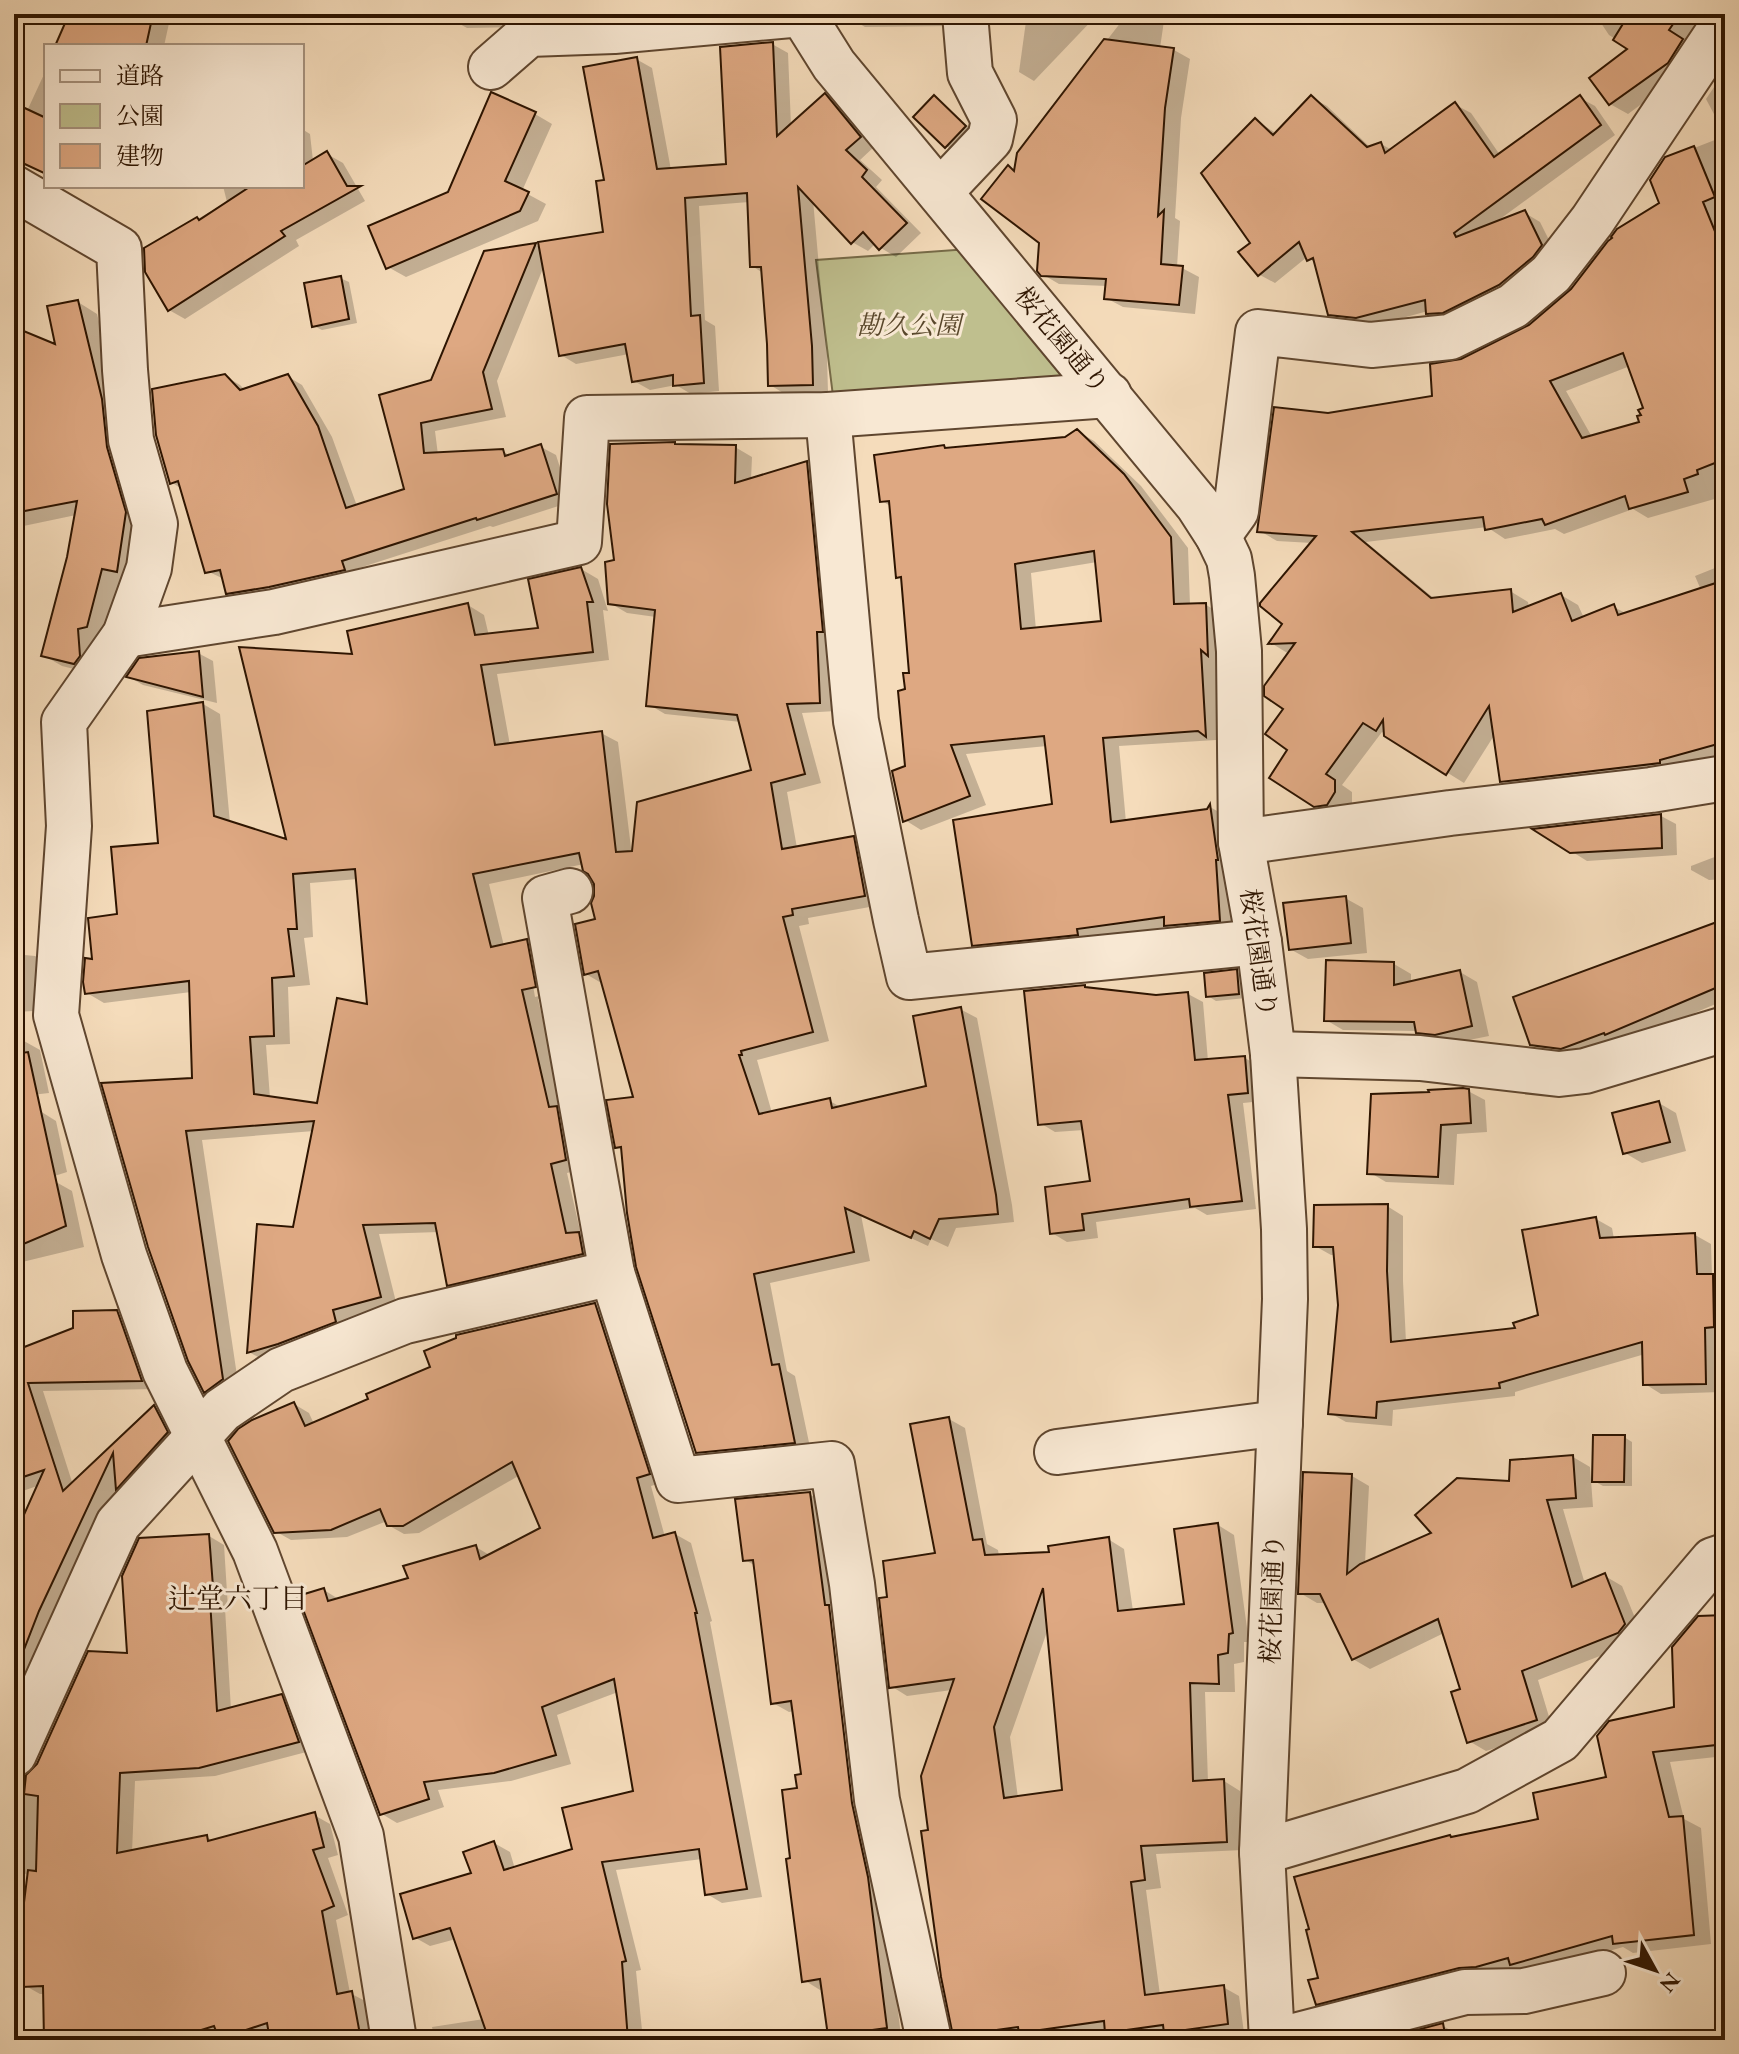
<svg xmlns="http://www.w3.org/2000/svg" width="1739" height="2054" viewBox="0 0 1739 2054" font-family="'EB Garamond','Noto Serif JP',serif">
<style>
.green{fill:#bfbf8e;stroke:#766a47;stroke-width:2}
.shadow{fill:#0003;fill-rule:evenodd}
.building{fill:#dea882;stroke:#2d1400;stroke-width:2;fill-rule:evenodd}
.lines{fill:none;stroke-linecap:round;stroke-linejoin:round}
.minor-casing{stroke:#5f462f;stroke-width:48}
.minor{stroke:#f8e8d3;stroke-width:44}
.labels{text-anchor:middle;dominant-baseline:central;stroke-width:6;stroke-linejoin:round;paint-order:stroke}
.park-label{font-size:26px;font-style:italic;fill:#59472b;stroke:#f8e8d3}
.street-label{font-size:26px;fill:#2d1400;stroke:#f8e8d3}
.neighbourhood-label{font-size:28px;fill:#2d1400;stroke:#f8e8d3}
</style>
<rect width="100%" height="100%" fill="#f5dcbb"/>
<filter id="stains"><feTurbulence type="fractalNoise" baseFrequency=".0025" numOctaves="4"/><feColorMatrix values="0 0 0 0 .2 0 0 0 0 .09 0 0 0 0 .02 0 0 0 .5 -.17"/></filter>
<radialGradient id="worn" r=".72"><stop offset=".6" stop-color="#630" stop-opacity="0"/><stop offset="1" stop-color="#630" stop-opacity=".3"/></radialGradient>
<polygon class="green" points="969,249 1083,382 834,404 816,260"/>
<g class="shadow">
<polygon points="72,14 171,14 164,46 57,46"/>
<polygon points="442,14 535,14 535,27 467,28"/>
<polygon points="848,14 957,14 956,26 865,27 848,17"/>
<polygon points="1027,14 1098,14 1034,81 1019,72"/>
<polygon points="1112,14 1165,14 1160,48 1174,50 1190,59 1181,118 1175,218 1180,221 1177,267 1182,268 1199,277 1195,314 1123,307 1106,298 1107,286 1059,284 1042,274 1041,242 1008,167 1016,172 1019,154 1121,22"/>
<polygon points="1595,14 1725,14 1685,72 1628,114 1610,104 1631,49 1609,35"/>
<polygon points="772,44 788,53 791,126 825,96 841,105 875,146 860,160 882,180 876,187 921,233 896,257 881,248 876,243 868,251 852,242 813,200 827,356 828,393 785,394 770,385 763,273 752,266 749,202 699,206 705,320 715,326 719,391 691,394 676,385 650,390 634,381 629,354 576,364 561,355 544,266 497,381 506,417 435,431 438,455 502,451 511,456 541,447 556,455 571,502 493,527 490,526 356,569 358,578 242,602 227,593 224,579 207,571 182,489 171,482 225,376 240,385 246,391 287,376 302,385 332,437 357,506 407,490 382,396 432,382 486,253 536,245 541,248 605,233 606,182 636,59 652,68 671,170 728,166"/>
<polygon points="46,70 46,174 14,159 14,126 27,111"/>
<polygon points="1725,71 1725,135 1706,99"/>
<polygon points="934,97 942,102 973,131 954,151 946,146"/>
<polygon points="1311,97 1327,106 1371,148 1381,144 1392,150 1456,105 1471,113 1500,155 1580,98 1595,106 1615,135 1496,222 1525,213 1540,222 1556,254 1443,322 1428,313 1428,311 1373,326 1346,323 1330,314 1317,264 1307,257 1275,283 1260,275 1253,243 1256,120 1277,134"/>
<polygon points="535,114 552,124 522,191 546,204 538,221 406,277 388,267 450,193"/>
<polygon points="302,129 310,134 313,161 327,154 343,163 365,201 296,240 299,246 185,319 169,310 146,249 227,202 223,186 302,186"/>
<path d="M1725,136V496L1648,518L1633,509L1564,534L1555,529L1505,539L1487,527L1366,542L1436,600L1510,591L1528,602L1529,608L1561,595L1578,605L1584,618L1614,607L1627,614L1701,590L1695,576L1725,564V756L1677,769L1519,791L1502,781L1495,734L1464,783L1382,732L1342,785L1352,792V803L1345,814L1333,816L1315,805L1290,750L1286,709L1289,654L1271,643L1284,624L1312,543L1277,541L1260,531L1328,415L1434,397L1462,361L1530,327L1572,291L1661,204L1666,159ZM1630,366L1645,409L1641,423L1592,437L1566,391Z"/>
<polygon points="340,278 349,282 357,323 322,330 314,326"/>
<polygon points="78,302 97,314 121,411 144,524 136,581 121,579 106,637 94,674 62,666 43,655 69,557 76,515 14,528 14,329 58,348"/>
<path d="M1077,431L1094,441L1141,486L1188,548L1190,605H1206L1222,614V744L1216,740L1119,746L1126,822L1208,810L1210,807L1226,816L1237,930L1183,935L1170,927L990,954L973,944L1055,806L1047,746L966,754L986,805L921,830L905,820L907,768V691L911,674L904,580L898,576L892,507L882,501L944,447L949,450L1065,439ZM1097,562L1103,623L1036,630L1031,573Z"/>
<path d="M678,446L735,447L752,457L751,480L807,464L824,473L836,711L802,713L821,783L787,792L797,848L853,838L870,848L881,905L808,918L809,924L799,926L829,1041L757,1060L772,1113L830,1101L842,1108L928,1088L960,1009L977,1018L1012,1205L1014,1222L956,1228L948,1247L931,1239L928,1246L861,1215L870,1261L770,1283L787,1371L795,1376L811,1452L714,1462L697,1452L624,1151L617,1147L635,1098L603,984L586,974L597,921L596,885L584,864L489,884L504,946L527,941L544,951L552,996L538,999L564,1112L583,1169L567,1173L581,1235L596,1244L599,1263L465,1294L448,1284L439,1232L379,1234L397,1306L349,1319L352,1331L265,1361L249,1352L295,1229L314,1131L202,1140L239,1389L222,1401L205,1391L150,1247L194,1080L191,992L104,1003L87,993L95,961L160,845L203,704L220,714L230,823L289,842L354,656L468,605L484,615L489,636L540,630L581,569L598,579L608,611L603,610L609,660L497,674L510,745L601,733L618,742L632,856L753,771L741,722L665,714L648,704L656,617L627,613L610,603L616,562ZM358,879L369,1006L319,1105L270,1098L266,1045L290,1044L288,987L310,985L304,938L313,937L310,883ZM527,951H531L539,996L535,997Z"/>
<polygon points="198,653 213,661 217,703 143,685 129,677"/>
<polygon points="1661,816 1676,824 1677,855 1587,861 1571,851"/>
<polygon points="1725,853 1725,879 1709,880 1691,870 1691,866"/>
<polygon points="1345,898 1363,908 1367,953 1308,959 1290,949"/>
<polygon points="1725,906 1725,1000 1624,1043 1580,1057 1549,1054 1531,1044 1722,922 1718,909"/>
<polygon points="14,954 35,956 57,969 54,1010 14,1012"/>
<polygon points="1394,964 1411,974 1411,983 1460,972 1477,982 1489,1036 1454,1043 1436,1042 1417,1031 1343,1030 1326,1020"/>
<polygon points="1236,971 1244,976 1246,998 1216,1001 1208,996"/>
<polygon points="1084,987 1090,990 1156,997 1188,994 1203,1002 1208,1061 1245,1058 1260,1067 1263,1101 1243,1103 1256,1209 1207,1215 1195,1208 1096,1222 1098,1238 1067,1242 1052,1233 1092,1183 1084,1130 1055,1132 1040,1123"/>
<polygon points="24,1041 40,1050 49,1093 14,1097 14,1043"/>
<polygon points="1468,1091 1485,1100 1487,1132 1457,1134 1454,1185 1386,1182 1369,1172"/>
<polygon points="1659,1103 1676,1113 1686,1151 1642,1163 1625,1153"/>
<polygon points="40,1111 56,1121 67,1172 14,1189 14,1120"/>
<polygon points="56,1182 72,1191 84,1247 14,1264 14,1209"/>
<polygon points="1387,1206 1403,1216 1403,1281 1406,1342 1517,1330 1540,1317 1596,1219 1612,1228 1614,1239 1695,1235 1711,1244 1712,1276 1725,1283 1725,1336 1720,1336 1721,1392 1661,1394 1645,1384 1645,1354 1515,1392 1515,1396 1393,1410 1392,1426 1346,1422 1330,1413 1340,1305 1336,1255 1331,1255 1315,1246"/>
<polygon points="595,1305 610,1314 664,1482 651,1486 665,1537 675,1534 691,1543 712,1621 710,1622 762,1897 722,1903 707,1894 702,1859 616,1870 641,1970 636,1971 643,2040 435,2040 432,2027 484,2019 456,1939 430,1946 414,1937 473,1874 494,1843 510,1852 515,1869 575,1851 635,1792 618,1692 557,1715 571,1764 511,1781 438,1790 444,1807 397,1823 382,1814 324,1590 340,1600 411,1579 476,1547 491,1556 542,1529 520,1475 419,1533 404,1534 388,1525 387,1521 347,1537 291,1540 275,1531 294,1404 309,1413 314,1424"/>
<polygon points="116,1312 133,1322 157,1389 43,1391 73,1485 154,1407 170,1416 183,1442 133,1497 117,1488 41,1655 34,1692 14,1684 14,1542 40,1485 14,1494 14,1353"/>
<path d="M949,1419L965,1428L987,1544L998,1550L999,1556L1051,1554L1108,1539L1124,1549L1133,1611L1186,1606L1218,1525L1234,1535L1249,1642H1244V1662L1234,1664L1235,1692H1205L1208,1782L1224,1781L1240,1791L1243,1850L1156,1854L1161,1888L1146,1890L1160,1995L1223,1987L1239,1996L1245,2040H1080L1079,2035L1042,2040H1035L1028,2036L999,2040H965L955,2034L930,1832L952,1690L907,1696L891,1686L890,1598L937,1555ZM1049,1626L1065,1792L1018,1798L1010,1737Z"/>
<polygon points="1624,1437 1632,1442 1632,1486 1603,1486 1594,1481"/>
<polygon points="1573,1457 1590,1467 1593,1507 1563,1509 1585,1584 1605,1576 1622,1586 1642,1635 1636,1642 1538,1680 1553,1730 1486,1751 1469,1741 1463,1691 1444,1633 1370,1669 1353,1659 1326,1603 1317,1603 1300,1593 1305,1474 1352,1476 1369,1486 1365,1563 1434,1534 1510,1483"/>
<path d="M809,1494L825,1503L883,1887L901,2036L873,2040H839L830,2035L824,1989L820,1990L804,1980L799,1789L804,1776L794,1711L789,1712L773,1703L756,1566L745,1560ZM827,1606H831L855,1813H851Z"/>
<polygon points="209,1536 224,1545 228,1608 225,1608 231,1710 281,1696 297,1705 314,1750 215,1776 135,1781 132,1852 207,1837 214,1842 314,1815 330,1824 338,1855 328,1858 348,1915 336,1920 350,1993 367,2002 374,2040 46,2040 45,1994 40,1994 24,1985 29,1876 21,1871 20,1815 14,1832 14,1791 19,1794 19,1786 27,1787 130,1655"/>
<polygon points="1725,1617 1725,1756 1670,1762 1684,1819 1701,1828 1711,1944 1633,1953 1623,1947 1530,1974 1521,1969 1336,2014 1318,2003 1320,1979 1453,1839 1541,1821 1608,1778 1676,1708"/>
<polygon points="1443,2026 1461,2036 1462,2040 1387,2040"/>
</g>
<g class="building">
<polygon points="69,14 153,14 146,46 55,46"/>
<polygon points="1629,14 1680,14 1669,30 1683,39 1668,63 1609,105 1589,78 1627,49 1613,40"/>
<polygon points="1104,39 1174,48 1165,108 1158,216 1164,210 1161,264 1183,266 1179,305 1104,299 1106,279 1041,276 1037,271 1039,243 981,199 1008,165 1014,171 1017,153"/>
<polygon points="773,42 777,136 825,93 861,137 846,150 867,170 862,177 907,223 879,250 863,232 851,244 798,187 812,346 813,385 768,386 767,344 761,267 750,267 747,193 685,198 691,316 700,315 704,383 673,386 673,375 632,382 625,344 559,356 538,242 603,232 596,181 604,180 583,67 637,57 657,169 726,164 720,47"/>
<polygon points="491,92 536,112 505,181 529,192 520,211 386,269 368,226 448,192"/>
<polygon points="934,95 966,126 945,148 913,117"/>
<polygon points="1311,95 1367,147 1381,142 1385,153 1455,102 1494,157 1580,95 1601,125 1454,233 1456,237 1525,210 1542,245 1533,257 1499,285 1443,313 1426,314 1425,300 1356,318 1328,315 1313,258 1307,261 1299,242 1258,276 1238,252 1250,243 1201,173 1255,118 1273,135"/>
<polygon points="14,103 46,118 46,174 14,159"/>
<path d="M1694,146L1715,197L1703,202L1725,256V459L1697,470L1698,474L1684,479L1688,492L1629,509L1625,496L1545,525L1542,519L1485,530L1483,517L1352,532L1431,598L1511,589L1513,612L1561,593L1572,621L1614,604L1618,615L1725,580V742L1660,760V763L1500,782L1489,706L1446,775L1384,736L1383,720L1376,731L1363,723L1326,774L1335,780V792L1327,805L1314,807L1269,778L1287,750L1265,734L1283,709L1264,696V686L1295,643L1268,644L1282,624L1260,606V603L1316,536L1257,532L1274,407L1328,413L1432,396L1430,364L1461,359L1529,325L1571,289L1608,241L1612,238L1611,237L1617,229L1659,203L1650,180L1665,157ZM1623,353L1643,408L1638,410L1641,415L1637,416L1639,422L1582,438L1550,381Z"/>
<polygon points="327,151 347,186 361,186 281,231 285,236 168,311 145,272 144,248 197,217 199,220 251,186 302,186 302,166"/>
<polygon points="536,243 483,372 492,409 421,423 424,453 503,449 505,456 541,444 557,494 477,520 476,518 342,561 345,570 269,587 226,594 220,570 205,573 178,481 170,484 156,435 152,389 225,374 240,390 288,374 318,426 346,508 404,489 379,395 431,380 484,251"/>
<polygon points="341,276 349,319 312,327 304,283"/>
<polygon points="78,300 102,399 107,447 126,512 117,572 102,569 87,627 78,629 80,656 74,664 41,656 67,557 77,501 14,513 14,327 55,344 47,306"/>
<path d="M1077,429L1124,474L1171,537L1174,604L1206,603L1208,656L1201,650L1206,737L1198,731L1103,738L1111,822L1207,809L1210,804L1218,860H1216L1220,921L1164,926V917L1077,929L1078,935L972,946L953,820L1052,804L1044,736L951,745L970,796L903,822L892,771L905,766L898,691L905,689L903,673H909L901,577L896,578L889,501L880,502L874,455L944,445L945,448L1065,437ZM1094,551L1101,621L1021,629L1015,564Z"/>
<path d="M675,442V444L736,445L735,483L807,461L823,632H817L820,703L787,704L805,774L771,783L782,849L854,836L865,896L792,909L793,915L783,917L813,1032L741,1051L742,1055H739L759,1114L830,1098L832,1108L926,1086L913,1016L961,1007L996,1195L998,1214L939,1219L930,1239L914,1231L911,1238L845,1208L854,1252L754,1274L772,1365L779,1364L795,1443L696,1453L636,1267L627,1213L621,1147L615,1148L606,1100L633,1097L598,971L584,975L575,924L595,919L591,903L594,896V884L588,874L583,871L579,853L473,874L491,947L527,939L536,987L522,990L549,1107L557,1106L566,1160L551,1164L566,1233L579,1232L583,1254L447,1286L435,1223L363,1225L381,1297L333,1310L336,1322L278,1344L247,1353L257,1224L293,1227L314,1121L186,1131L223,1379L204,1393L188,1361L148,1247L101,1083L192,1078L189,981L85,994L83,982L85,958L92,959L88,918L117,914L111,847L158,843L147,711L203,702L214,816L286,839L239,647L352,654L347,631L468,603L475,635L538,628L528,579L581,567L593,602H587L593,652L481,665L495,745L602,731L616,852L632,851L637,802L751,770L737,715L646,706L655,610L608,604L605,562L614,560L607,504L610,444ZM355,869L367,1004L337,998L317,1103L254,1094L250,1037L274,1036L272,978L294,976L288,929H297L293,874Z"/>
<polygon points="199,651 203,697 126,677 139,658"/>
<polygon points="1661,814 1662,848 1570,853 1532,829"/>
<polygon points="1346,896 1351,943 1289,950 1283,903"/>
<polygon points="1725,919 1725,984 1605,1035 1604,1033 1561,1049 1530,1045 1513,997"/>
<polygon points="1326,960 1394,962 1394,985 1460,970 1472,1026 1435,1035 1416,1033 1414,1022 1324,1021"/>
<polygon points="1237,969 1239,994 1206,997 1204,973"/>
<polygon points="1085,985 1085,987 1156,995 1188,992 1195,1060 1245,1056 1248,1093 1228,1095 1242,1201 1190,1207 1189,1199 1082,1214 1084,1230 1050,1234 1045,1187 1090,1181 1081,1121 1038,1125 1024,991"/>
<polygon points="28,1052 66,1226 14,1248 14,1054"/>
<polygon points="1463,1088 1469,1089 1471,1123 1441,1125 1438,1177 1367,1174 1371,1094 1429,1092 1428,1090"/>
<polygon points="1659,1101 1670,1142 1623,1154 1612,1113"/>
<polygon points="1388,1204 1387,1271 1391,1342 1515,1328 1513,1323 1538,1315 1522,1230 1596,1217 1600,1238 1695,1233 1697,1274 1713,1274 1714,1327 1705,1328 1706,1384 1643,1385 1642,1342 1499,1383 1500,1388 1377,1402 1376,1418 1328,1414 1338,1305 1333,1247 1313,1247 1314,1205"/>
<polygon points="595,1303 650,1474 637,1478 653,1538 675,1532 697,1613 695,1613 747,1889 705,1895 699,1849 602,1862 626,1961 622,1962 628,2040 489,2040 450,1928 413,1939 400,1894 471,1873 463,1852 494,1841 504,1870 572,1849 562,1808 633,1791 614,1679 542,1707 556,1755 494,1773 424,1782 429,1799 380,1815 298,1596 324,1588 328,1601 408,1578 403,1566 476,1545 480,1559 540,1528 512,1462 403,1526 387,1526 380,1509 331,1530 274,1533 228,1441 238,1429 252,1420 294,1402 305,1426 368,1399 366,1394 430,1367 424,1351 456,1338 456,1335"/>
<polygon points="117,1310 142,1381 28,1383 63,1491 154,1405 168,1432 116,1490 113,1453 39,1611 16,1670 14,1670 14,1537 44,1470 14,1480 14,1351 73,1328 73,1311"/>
<path d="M949,1417L973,1540L982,1539L985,1555L1049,1552L1048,1546L1109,1537L1118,1611L1184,1604L1174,1529L1218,1523L1233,1633L1229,1634L1228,1653L1218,1655L1219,1684L1190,1683L1193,1781L1224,1779L1227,1842L1141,1846L1145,1880L1131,1882L1145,1995L1224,1985L1228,2024L1164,2033L1163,2025L1105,2033L1104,2021L1019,2033L1018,2027L953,2036L941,1977L921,1831L928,1830L921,1776L954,1679L889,1688L879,1598L887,1597L883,1561L935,1553L910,1424ZM1043,1588L1062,1790L1004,1798L994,1727Z"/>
<polygon points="1593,1435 1625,1435 1624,1482 1592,1482"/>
<polygon points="1573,1455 1576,1498 1547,1500 1572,1587 1605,1573 1625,1624 1618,1633 1522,1671 1537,1720 1467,1743 1451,1692 1460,1689 1438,1619 1352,1660 1320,1594 1298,1594 1303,1472 1352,1474 1347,1574 1360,1564 1431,1533 1415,1515 1457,1478 1509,1481 1510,1460"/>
<polygon points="810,1492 825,1605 829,1605 852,1803 868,1877 887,2028 828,2036 820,1979 802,1982 786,1859 790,1858 782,1790 797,1788 795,1775 801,1774 791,1701 771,1704 753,1560 743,1561 735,1499"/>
<polygon points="209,1534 214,1600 210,1600 217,1711 282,1694 299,1742 199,1768 120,1773 117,1853 207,1835 208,1841 315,1812 324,1847 313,1850 334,1906 322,1911 337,1994 352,1991 361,2040 270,2040 267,2023 219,2039 214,2026 169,2040 44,2040 43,1986 22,1987 21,1927 28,1870 36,1871 38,1796 24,1794 26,1775 37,1764 88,1651 127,1653 122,1576 139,1538"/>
<polygon points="1725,1615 1725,1744 1653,1752 1669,1817 1683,1816 1694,1935 1613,1944 1612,1936 1510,1965 1508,1958 1476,1967 1459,1968 1316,2005 1308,1980 1318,1978 1306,1930 1309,1929 1294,1877 1450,1835 1451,1837 1538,1819 1533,1793 1606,1777 1597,1736 1609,1721 1674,1707 1672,1647 1698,1616"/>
<polygon points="1443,2023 1446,2040 1379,2040"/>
</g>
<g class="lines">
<g class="minor-casing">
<g id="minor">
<polyline points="802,14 834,65 1198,505 1218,536 1229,559 1232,576 1239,651 1241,842 1259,942 1273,1054 1284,1229 1285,1299 1262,1852 1272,2040"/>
<polyline points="491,67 529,34 614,31 802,14"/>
<polyline points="14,188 119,249 125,370 131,440 155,524 149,568 125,635 64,722 69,826 56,1015 124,1255 165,1371 255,1551 361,1836 394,2040"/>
<polyline points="940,192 990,139 994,120 970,73 965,14"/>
<polyline points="828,415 856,721 896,920 909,977 1259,942"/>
<polyline points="1218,536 1236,511 1258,332 1371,345 1450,337 1513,306 1551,274 1592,221 1725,22"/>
<polyline points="125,635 274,612 579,542 587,418 828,415 1109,395"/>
<polyline points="1241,842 1450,813 1651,790 1725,778"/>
<polyline points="570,891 545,898 612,1273 678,1480 832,1464 852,1584 877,1800 929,2040"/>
<polyline points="1273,1054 1420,1058 1559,1074 1585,1071 1725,1029"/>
<polyline points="1057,1452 1280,1423"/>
<polyline points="14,1754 118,1524 222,1410 281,1370 405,1321 612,1273"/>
<polyline points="1262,1852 1467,1791 1560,1740 1713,1560 1725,1556"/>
<polyline points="1279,2040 1465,1992 1524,1991 1603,1973"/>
</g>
</g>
<use href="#minor" class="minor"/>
</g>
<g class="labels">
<g class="park-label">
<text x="909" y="325">勘久公園</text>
</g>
<g class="street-label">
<text transform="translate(1062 340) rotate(50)">桜花園通り</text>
<text transform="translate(1259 953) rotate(82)">桜花園通り</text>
<text transform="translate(1272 1599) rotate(-88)">桜花園通り</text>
</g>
<g class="neighbourhood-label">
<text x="238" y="1598">辻堂六丁目</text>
</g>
</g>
<rect width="1739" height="2054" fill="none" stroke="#f5dcbb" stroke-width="48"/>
<rect x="16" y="16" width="1707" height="2022" fill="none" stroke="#2d1400" stroke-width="4"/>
<rect x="24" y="24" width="1691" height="2006" fill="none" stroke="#2d1400" stroke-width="2"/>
<rect x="44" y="44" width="260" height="144" fill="#f8e8d3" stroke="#a7937f" stroke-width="2"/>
<rect x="60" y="70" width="40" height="12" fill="#f8e8d3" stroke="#a7937f" stroke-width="2"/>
<text x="116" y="84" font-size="24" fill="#2d1400">道路</text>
<rect x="60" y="104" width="40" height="24" fill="#bfbf8e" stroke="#a7937f" stroke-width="2"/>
<text x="116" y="124" font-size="24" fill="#2d1400">公園</text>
<rect x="60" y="144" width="40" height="24" fill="#dea882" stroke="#a7937f" stroke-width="2"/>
<text x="116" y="164" font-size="24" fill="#2d1400">建物</text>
<g transform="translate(1655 1970) rotate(130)" stroke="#f8e8d3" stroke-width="6" paint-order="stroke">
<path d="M0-6L14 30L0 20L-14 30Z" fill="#2d1400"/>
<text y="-12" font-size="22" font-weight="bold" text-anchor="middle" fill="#2d1400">N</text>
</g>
<rect width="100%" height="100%" filter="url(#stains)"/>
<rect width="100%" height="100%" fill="url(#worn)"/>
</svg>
